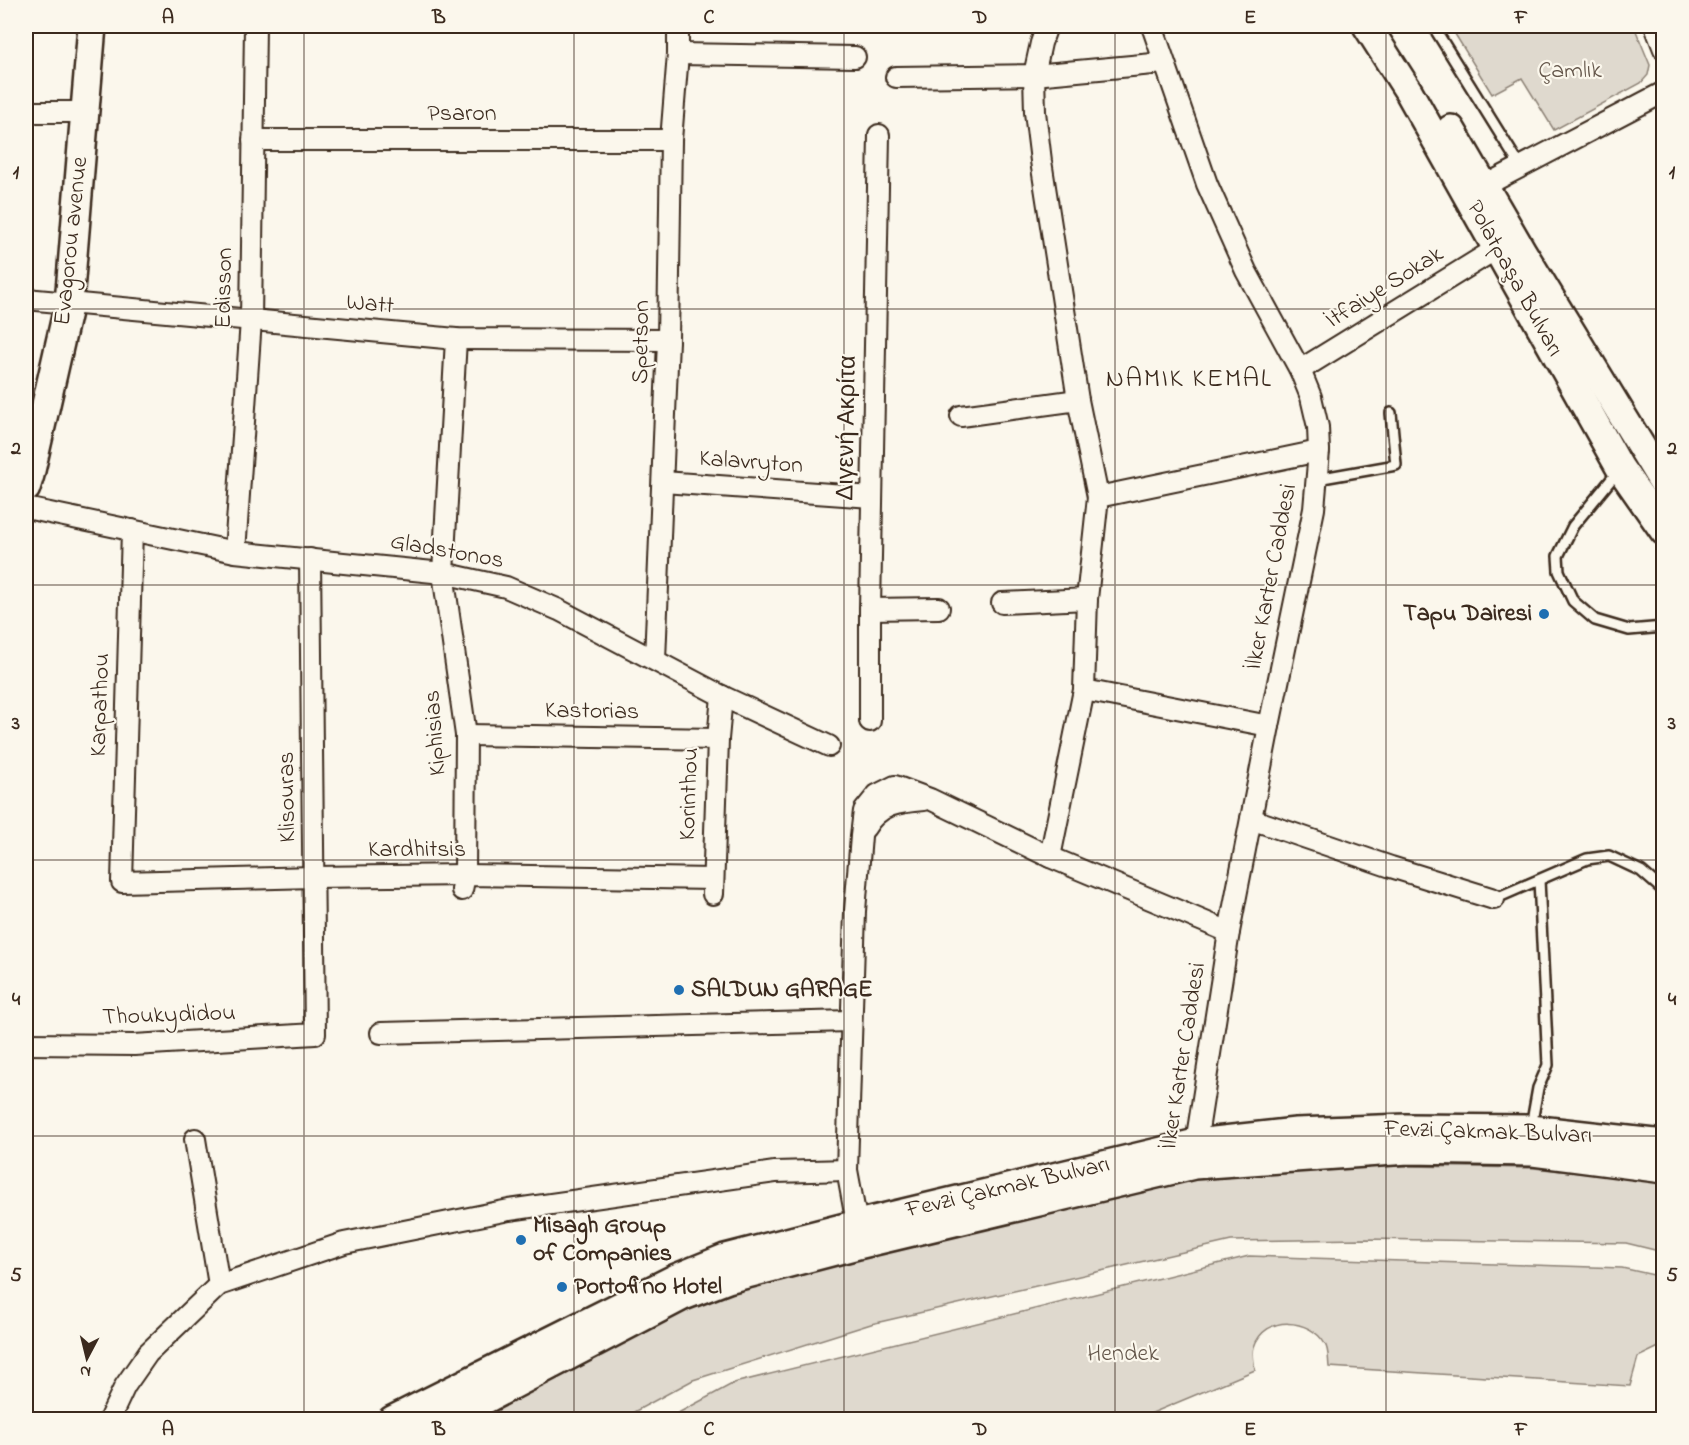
<svg xmlns="http://www.w3.org/2000/svg" width="1689" height="1445" viewBox="0 0 1689 1445" font-family="'Indie Flower',sans-serif">
<style>
.green{fill:#dfd9ce;stroke:#8d8276;stroke-width:1.5}
.lines{fill:none;stroke-linecap:round;stroke-linejoin:round}
.lane-casing{stroke:#3b2a1e;stroke-width:14}
.street-casing{stroke:#3b2a1e;stroke-width:24}
.secondary-casing{stroke:#3b2a1e;stroke-width:32}
.lane{stroke:#fbf7ec;stroke-width:9}
.street{stroke:#fbf7ec;stroke-width:20}
.secondary{stroke:#fbf7ec;stroke-width:27}
.grid{fill:none;stroke:#3b2a1e;stroke-width:1.5;stroke-opacity:0.55}
.poi-dot{fill:#1f6fb2;stroke:#fbf7ec;stroke-width:2}
.labels{text-anchor:middle;dominant-baseline:central;stroke-width:4.5;stroke-linejoin:round;paint-order:stroke}
.park-label{font-size:24px;fill:#64564a;stroke:#fbf7ec}
.street-label{font-size:24px;fill:#3b2a1e;stroke:#fbf7ec}
.poi-label{font-size:24px;font-weight:bold;fill:#3b2a1e;stroke:#fbf7ec;text-anchor:start}
.quarter-label{font-size:27px;letter-spacing:1.5px;fill:#3b2a1e;stroke:#fbf7ec}
.neatline{fill:none;stroke:#3b2a1e;stroke-width:2}
.grid-label{font-size:20px;text-anchor:middle;font-weight:bold;fill:#3b2a1e}
</style>
<rect width="100%" height="100%" fill="#fbf7ec"/>
<filter id="ink" filterUnits="userSpaceOnUse"><feTurbulence type="fractalNoise" baseFrequency=".0167" numOctaves="2"/><feDisplacementMap in="SourceGraphic" scale="12" xChannelSelector="R" yChannelSelector="G"/><feConvolveMatrix kernelMatrix="1 2 1 2 8 2 1 2 1" color-interpolation-filters="sRGB"/></filter>
<g filter="url(#ink)">
<g class="green">
<polygon points="1450,26 1634,26 1650,65 1648,75 1641,83 1554,130 1522,78 1492,94"/>
<polygon points="1345,1165 1534,1168 1663,1182 1663,1252 1626,1243 1363,1239 1231,1241 871,1324 693,1380 621,1419 472,1420 726,1290 1194,1175"/>
<path d="M1249,1256L1622,1268L1663,1277V1345L1638,1357L1630,1386L1329,1367C1328,1359 1329,1350 1325,1344C1310,1318 1265,1314 1254,1347C1252,1353 1254,1363 1255,1370L1138,1419H667L734,1383Z"/>
</g>
<g class="lines">
<g class="lane-casing">
<g id="lane">
<polyline points="1433,26 1520,166"/>
<polyline points="1619,470 1573,526 1558,556 1559,571 1573,601 1595,620 1629,630 1664,627"/>
<polyline points="1317,479 1396,465 1391,413"/>
<polyline points="1494,899 1587,859 1609,856 1641,871 1664,891"/>
<polyline points="1531,1127 1538,1088 1548,1065 1539,880"/>
</g>
</g>
<g class="street-casing">
<g id="street">
<polyline points="1047,26 1041,43 1034,75 1035,112 1041,161 1078,400 1098,497"/>
<polyline points="1152,26 1207,184 1246,271 1300,370 1311,397 1318,427 1319,451 1314,509 1269,726 1229,932 1194,1156"/>
<polyline points="1655,26 1664,49"/>
<polyline points="678,54 855,57"/>
<polyline points="896,77 1034,75 1164,63"/>
<polyline points="26,112 85,112"/>
<polyline points="253,140 671,140"/>
<polyline points="1484,186 1664,92"/>
<polyline points="26,299 456,339 668,340"/>
<polyline points="456,339 443,573 466,735 465,875 462,890"/>
<polyline points="1300,370 1496,249"/>
<polyline points="961,416 1078,400"/>
<polyline points="663,482 872,497"/>
<polyline points="26,508 235,552 443,573 506,587 559,610 722,696 829,746"/>
<polyline points="132,530 122,882 314,877 465,875 713,879"/>
<polyline points="235,552 251,320 255,26"/>
<polyline points="1002,603 1087,599"/>
<polyline points="870,609 939,608"/>
<polyline points="655,660 668,340 671,140 678,54 678,26"/>
<polyline points="1084,690 1269,726"/>
<polyline points="870,721 870,609 879,135"/>
<polyline points="466,735 718,739"/>
<polyline points="1251,819 1391,867 1494,899"/>
<path d="M865,828C879,804 899,802 924,800"/>
<polyline points="1050,857 1084,690 1087,599 1098,497 1319,451"/>
<polyline points="713,894 718,739 722,696"/>
<polyline points="381,1033 850,1021"/>
<polyline points="26,1044 134,1045 315,1034 310,559"/>
<polyline points="195,1139 219,1285"/>
<polyline points="858,1236 857,1224 847,1170 855,911 861,836 864,811 877,795 895,786 930,799 1050,857 1229,932"/>
<polyline points="109,1420 125,1386 148,1353 219,1285 344,1243 509,1210 775,1172 847,1170"/>
</g>
</g>
<g class="secondary-casing">
<g id="secondary">
<polyline points="1367,26 1409,92 1620,468 1664,531"/>
<polyline points="1451,129 1522,251 1664,484"/>
<polyline points="26,488 30,475 69,303 92,26"/>
<polyline points="392,1420 676,1278 725,1258 857,1224 1196,1143 1296,1132 1406,1128 1530,1129 1664,1144"/>
<polyline points="446,1420 681,1297 728,1279 858,1245 1194,1165 1408,1150 1533,1152 1664,1169"/>
</g>
</g>
<use href="#lane" class="lane"/>
<use href="#street" class="street"/>
<use href="#secondary" class="secondary"/>
</g>
</g>
<path class="grid" d="M304,26V1420M574,26V1420M844,26V1420M1115,26V1420M1386,26V1420M26,309H1664M26,585H1664M26,860H1664M26,1136H1664"/>
<g class="poi-dot">
<circle cx="1544" cy="614" r="6"/>
<circle cx="679" cy="990" r="6"/>
<circle cx="521" cy="1240" r="6"/>
<circle cx="562" cy="1287" r="6"/>
</g>
<g class="labels">
<g class="park-label">
<text x="1570" y="71">Çamlık</text>
<text x="1123" y="1354">Hendek</text>
</g>
<g class="street-label">
<text x="462" y="114">Psaron</text>
<text transform="translate(72 241) rotate(-84)">Evagorou avenue</text>
<text transform="translate(1514 279) rotate(61)">Polatpaşa Bulvarı</text>
<text transform="translate(225 288) rotate(-89)">Edisson</text>
<text transform="translate(1385 288) rotate(-32)">İtfaiye Sokak</text>
<text transform="translate(370 305) rotate(5)">Watt</text>
<text transform="translate(642 342) rotate(-89)">Spetson</text>
<text transform="translate(848 428) rotate(-89)">Διγενή Ακρίτα</text>
<text transform="translate(751 463) rotate(4)">Kalavryton</text>
<text transform="translate(447 552) rotate(10)">Gladstonos</text>
<text transform="translate(1272 577) rotate(-79)">İlker Karter Caddesi</text>
<text transform="translate(101 705) rotate(-88)">Karpathou</text>
<text transform="translate(592 712) rotate(1)">Kastorias</text>
<text transform="translate(436 733) rotate(-94)">Kiphisias</text>
<text transform="translate(690 794) rotate(-88)">Korinthou</text>
<text transform="translate(288 797) rotate(-91)">Klisouras</text>
<text x="417" y="850">Kardhitsis</text>
<text transform="translate(169 1016) rotate(-2)">Thoukydidou</text>
<text transform="translate(1184 1056) rotate(-81)">İlker Karter Caddesi</text>
<text transform="translate(1488 1133) rotate(2)">Fevzi Çakmak Bulvarı</text>
<text transform="translate(1008 1188) rotate(-13)">Fevzi Çakmak Bulvarı</text>
</g>
<g class="poi-label">
<text x="1532" y="614" text-anchor="end">Tapu Dairesi</text>
<text x="691" y="990">SALDUN GARAGE</text>
<text x="533" y="1226">Misagh Group<tspan x="533" dy="28">of Companies</tspan></text>
<text x="574" y="1287">Portofino Hotel</text>
</g>
<g class="quarter-label">
<text x="1189" y="379">NAMIK KEMAL</text>
</g>
</g>
<rect width="1689" height="1445" fill="none" stroke="#fbf7ec" stroke-width="66"/>
<g transform="translate(87 1358) rotate(187)" stroke="#fbf7ec" stroke-width="4.5" paint-order="stroke">
<path d="M0-4.5L10 22L0 15L-10 22Z" fill="#3b2a1e"/>
<text y="-9" font-size="16" font-weight="bold" text-anchor="middle" fill="#3b2a1e">N</text>
</g>
<rect x="33" y="33" width="1623" height="1379" class="neatline"/>
<g class="grid-label">
<text x="168" y="23">A</text>
<text x="439" y="23">B</text>
<text x="709" y="23">C</text>
<text x="980" y="23">D</text>
<text x="1250" y="23">E</text>
<text x="1521" y="23">F</text>
<text x="16" y="178">1</text>
<text x="1672" y="178">1</text>
<text x="16" y="454">2</text>
<text x="1672" y="454">2</text>
<text x="16" y="729">3</text>
<text x="1672" y="729">3</text>
<text x="16" y="1005">4</text>
<text x="1672" y="1005">4</text>
<text x="16" y="1281">5</text>
<text x="1672" y="1281">5</text>
<text x="168" y="1435">A</text>
<text x="439" y="1435">B</text>
<text x="709" y="1435">C</text>
<text x="980" y="1435">D</text>
<text x="1250" y="1435">E</text>
<text x="1521" y="1435">F</text>
</g>
</svg>
